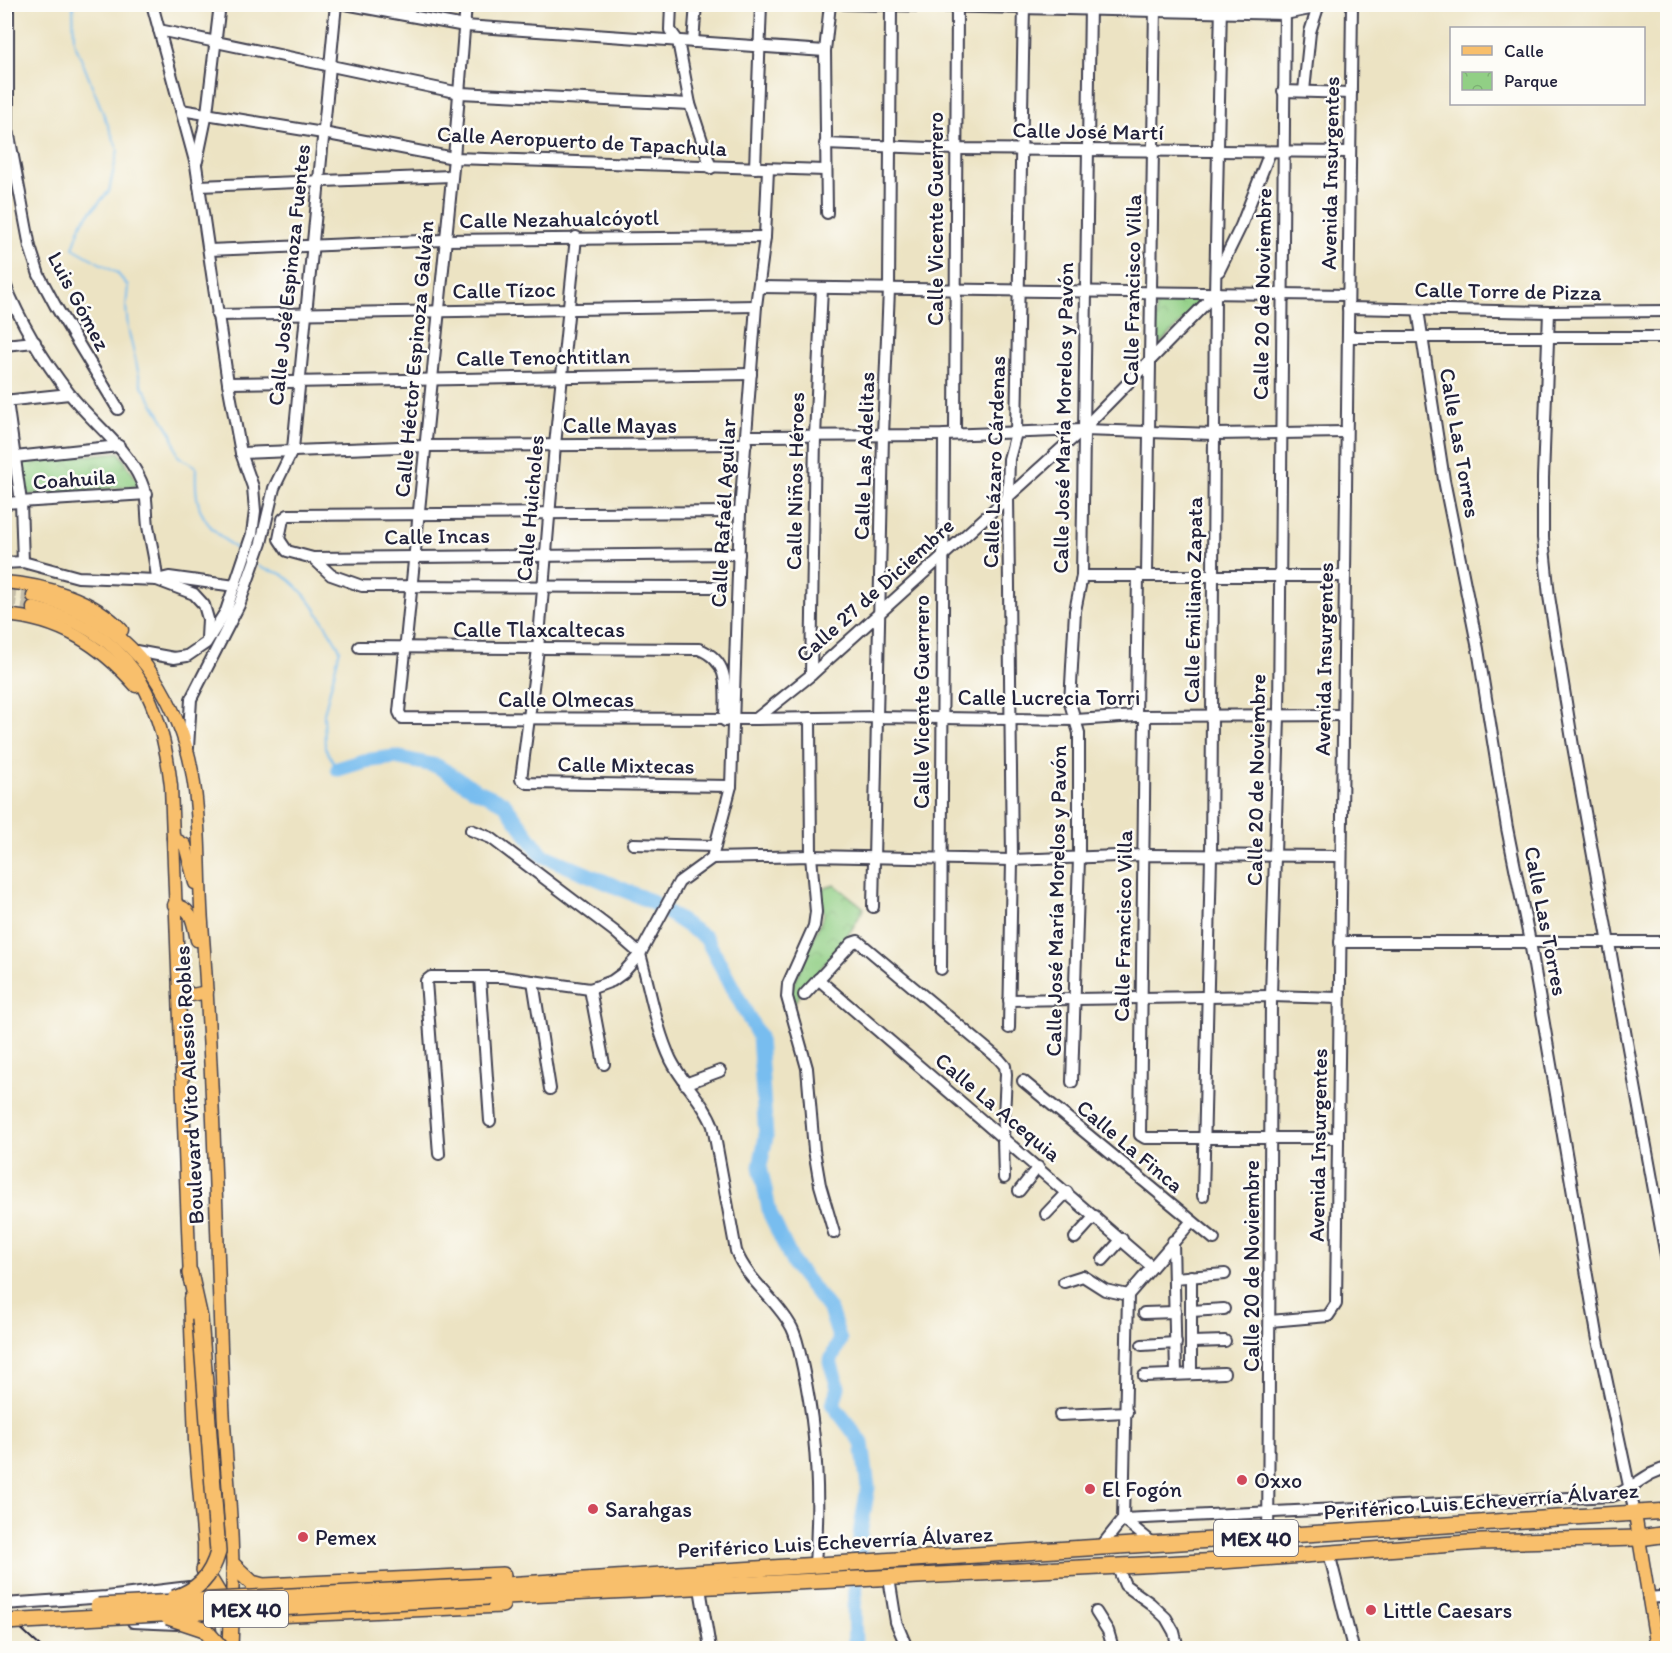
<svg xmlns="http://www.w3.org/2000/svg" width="1672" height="1653" viewBox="0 0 1672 1653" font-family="Itim,sans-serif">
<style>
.park{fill:url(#park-crowns);stroke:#5a7860;stroke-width:1.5}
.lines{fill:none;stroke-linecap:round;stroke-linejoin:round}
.stream{stroke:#78bdef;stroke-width:2}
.river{stroke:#78bdef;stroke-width:15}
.major-tunnel{stroke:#c4bca8;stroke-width:12;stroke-dasharray:12 6;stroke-linecap:butt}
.minor-casing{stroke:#403f4f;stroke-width:14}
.major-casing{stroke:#403f4f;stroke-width:15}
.highway-casing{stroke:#403f4f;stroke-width:18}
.minor{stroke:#fff;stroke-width:10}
.major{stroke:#f8bf6c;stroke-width:12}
.highway{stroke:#f8bf6c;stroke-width:15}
.rail{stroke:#22223b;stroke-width:2}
.highway-bridge-casing{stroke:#403f4f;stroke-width:18;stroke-linecap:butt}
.highway-bridge{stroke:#f8bf6c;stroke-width:15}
.poi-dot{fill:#d1495b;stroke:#fdfcf7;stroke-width:2}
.labels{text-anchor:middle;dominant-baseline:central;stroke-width:5;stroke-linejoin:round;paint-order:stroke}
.shield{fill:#fdfcf7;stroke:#646373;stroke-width:1.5}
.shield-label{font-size:21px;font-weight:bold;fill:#22223b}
.street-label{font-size:22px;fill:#22223b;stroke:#fdfcf7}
.poi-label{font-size:22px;fill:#22223b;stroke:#fdfcf7;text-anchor:start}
</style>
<defs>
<pattern id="park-crowns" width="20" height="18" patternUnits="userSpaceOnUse" patternTransform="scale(1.5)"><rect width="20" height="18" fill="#91cf85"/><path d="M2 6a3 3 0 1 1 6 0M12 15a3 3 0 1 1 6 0" fill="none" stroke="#7db174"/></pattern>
</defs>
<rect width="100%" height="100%" fill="#fdfcf7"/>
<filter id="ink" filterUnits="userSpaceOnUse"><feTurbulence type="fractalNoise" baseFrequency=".0167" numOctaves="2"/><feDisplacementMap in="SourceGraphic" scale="12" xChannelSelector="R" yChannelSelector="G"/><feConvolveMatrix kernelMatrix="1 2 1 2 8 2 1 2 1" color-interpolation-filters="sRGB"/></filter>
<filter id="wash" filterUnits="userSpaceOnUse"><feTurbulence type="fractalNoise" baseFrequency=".008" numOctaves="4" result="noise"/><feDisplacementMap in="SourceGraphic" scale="24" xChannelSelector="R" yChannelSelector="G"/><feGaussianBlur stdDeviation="1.35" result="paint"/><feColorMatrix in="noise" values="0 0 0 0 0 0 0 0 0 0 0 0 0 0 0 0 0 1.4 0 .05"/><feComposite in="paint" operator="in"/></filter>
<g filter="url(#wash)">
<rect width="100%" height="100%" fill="#ece3c3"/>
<g class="park">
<polygon points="1156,298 1206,298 1156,348"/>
<polygon points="119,452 141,486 27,495 18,462"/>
<polygon points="834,884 864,908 852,929 793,1004 788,997 824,914 820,891"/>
</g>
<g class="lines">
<g class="stream">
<path d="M73,4L74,41L118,150L109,191L82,222L73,248L117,273L128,286L126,307L128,328L141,384L172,434L178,456L196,467C194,515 204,524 241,553"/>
<path d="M258,566C266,572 275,570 283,575C309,593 324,623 340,649L324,714L325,748L338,769"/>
</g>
<polyline class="river" points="338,769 364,761 395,757 437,766 476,790 504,803 542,855 650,901 706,938 759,1037 766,1137 760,1166 770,1214 794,1265 830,1310 840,1340 830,1362 838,1387 833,1405 862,1443 868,1487 861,1528 854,1607 855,1648"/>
</g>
</g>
<g filter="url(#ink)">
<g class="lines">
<g class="major-tunnel">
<polyline points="4,593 33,596"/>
<polyline points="4,604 33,608"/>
</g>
<g class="minor-casing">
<g id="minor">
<polyline points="8,4 8,130 30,247 39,275 55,305 118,409"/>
<polyline points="345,4 465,26 825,51"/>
<polyline points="466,4 454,158 399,712 402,718 756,719 811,675 1082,430 1215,294"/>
<polyline points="671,4 670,30 678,41 690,104 711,168"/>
<polyline points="844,4 1285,14 1315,8"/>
<polyline points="159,30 460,93 690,104"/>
<polyline points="693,42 696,4"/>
<polyline points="1283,91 1351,93"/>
<polyline points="1304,91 1310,32 1319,4"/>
<polyline points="181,110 323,133 454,158 825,170"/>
<polyline points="825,144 955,149 1350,152"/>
<polyline points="197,161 207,113 220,4"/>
<polyline points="755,168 761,4"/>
<polyline points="199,186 451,176"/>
<polyline points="827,213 825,51 830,4"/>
<polyline points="576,237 555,445 538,649 521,779 527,783 731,786"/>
<polyline points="209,250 444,240 765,237"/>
<polyline points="1219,271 1241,226 1270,152"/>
<path d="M4,282C20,321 43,360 69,393C92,423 125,445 141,481C148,496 146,510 148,526C151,544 156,562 157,580"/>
<polyline points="759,287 1348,295"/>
<polyline points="1348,308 1549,312 1668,311"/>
<polyline points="1418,310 1444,480 1478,649 1507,828 1530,942 1598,1340 1635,1514"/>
<polyline points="1549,312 1543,478 1543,538 1549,596 1573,746 1668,1267"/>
<polyline points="217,315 756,306"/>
<polyline points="1348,337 1668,337"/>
<polyline points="4,345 35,342"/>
<polyline points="228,383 751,374"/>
<polyline points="4,401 69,394"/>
<polyline points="7,401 21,502 23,562"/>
<polyline points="955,434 957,4"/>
<polyline points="747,436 944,435 1082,430 1215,434 1346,432"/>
<polyline points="241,453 426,446 746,444"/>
<polyline points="15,457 119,446"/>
<polyline points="4,503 147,494"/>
<polyline points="739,554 313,558 287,551 279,539 283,519 288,515 740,512"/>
<polyline points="313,558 331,575 362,586 719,587"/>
<polyline points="4,563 23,562 78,577 157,580 194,594 204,605 208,619 207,638"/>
<polyline points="1082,576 1345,576"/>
<polyline points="1147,576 1155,4"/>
<polyline points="157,580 169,577 235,586"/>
<path d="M359,647L699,649C732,662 725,691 725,721"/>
<polyline points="136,651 174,658 187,656 206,643 226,611 252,534 255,511 253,487 241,453 228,383 196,165 152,4"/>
<polyline points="811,675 815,436 822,288"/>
<polyline points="1136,716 1138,575"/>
<polyline points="1145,716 1140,1135 1145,1138 1338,1138"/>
<polyline points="810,718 811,856 816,912 814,926 788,984 787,997 807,1068 814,1150 820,1185 834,1233"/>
<polyline points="756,719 877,717 1076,720 1136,716 1343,715"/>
<polyline points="188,748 191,699 239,605 261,543 274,488 293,449 336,4"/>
<polyline points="471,830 491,838 614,931 640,954"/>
<polyline points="633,844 715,846"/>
<polyline points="712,858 731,786 740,512 756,306 765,237 768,169"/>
<polyline points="712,858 811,856 1012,860 1144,855 1341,856"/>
<polyline points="873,907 883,435 889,289 891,5"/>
<polyline points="1340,942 1668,942"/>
<path d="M640,954C650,989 656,1028 671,1060C683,1084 704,1102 713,1126L736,1251C748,1282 777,1299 792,1328C798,1340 800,1355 803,1368C817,1432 820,1499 815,1564"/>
<polyline points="941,969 944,435"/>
<polyline points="480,977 490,1121"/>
<polyline points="818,979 1151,1266"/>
<polyline points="533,981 550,1089"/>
<polyline points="590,989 604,1064"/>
<polyline points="804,995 852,943 858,941 999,1059 1005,1066 1006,1074 1003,1138 1004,1178"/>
<polyline points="1009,1000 1271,996 1339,998"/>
<polyline points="1009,1028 1012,860 1008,495 1009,459 1016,433 1024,4"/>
<polyline points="1023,1081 1214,1239"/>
<polyline points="1072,1082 1079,858 1079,733 1070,703 1075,611 1082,576 1090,4"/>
<polyline points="685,1084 720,1071"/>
<polyline points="439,1154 426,981 431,977 503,977 590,989 612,981 623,973 640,954 679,882 712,858"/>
<polyline points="1019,1191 1038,1167"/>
<polyline points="1203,1196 1211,856 1215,294 1221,4"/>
<polyline points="1046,1214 1067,1192"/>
<polyline points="1075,1238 1095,1216"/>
<polyline points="1173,1241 1176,1374"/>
<polyline points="1103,1260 1122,1239"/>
<polyline points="1191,1276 1191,1374"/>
<polyline points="1174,1278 1225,1274"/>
<polyline points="1064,1282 1083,1276 1105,1290 1128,1295"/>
<polyline points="1191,1311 1224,1309"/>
<polyline points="1144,1313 1175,1312"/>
<polyline points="1270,1321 1328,1316 1336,1304 1352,4"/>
<polyline points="1192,1342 1225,1341"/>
<polyline points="1142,1345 1176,1343"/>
<polyline points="1144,1376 1224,1373"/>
<polyline points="1060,1415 1127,1412"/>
<path d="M1123,1519L1612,1496C1633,1490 1645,1472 1668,1468"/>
<polyline points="1123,1519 1155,1545"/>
<polyline points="1099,1549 1123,1519 1128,1295 1191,1222"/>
<polyline points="1329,1553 1353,1648"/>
<polyline points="1268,1556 1271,996 1279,715 1285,4"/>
<polyline points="1117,1566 1125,1585 1150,1603 1166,1618 1174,1632 1178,1648"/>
<polyline points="889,1578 896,1622 907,1648"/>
<polyline points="700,1588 710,1648"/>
<polyline points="1648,1598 1660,1597 1668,1601"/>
<polyline points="4,1604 106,1597 189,1587"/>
<polyline points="1096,1612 1108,1631 1113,1648"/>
<polyline points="133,1622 177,1624"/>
</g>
</g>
<g class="major-casing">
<g id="major">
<path d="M4,582C45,585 94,599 122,630"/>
<path d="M33,596C106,613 150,654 178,723C204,785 197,858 202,923C214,1083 217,1244 223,1404C226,1471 235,1538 232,1606"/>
<path d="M33,608C129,630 161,695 171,786L190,1280"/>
<path d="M4,615C60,619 100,645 136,686"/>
<polyline points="173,838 185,845 195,883"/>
<path d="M174,905C193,907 193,924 197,940"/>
<polyline points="179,987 192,995 207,992"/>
<polyline points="190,1298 195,1441 204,1545 204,1588 211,1639"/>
<polyline points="1635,1514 1657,1648"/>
</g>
</g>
<g class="highway-casing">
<g id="highway">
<polyline points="190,1273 200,1318"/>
<polyline points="234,1566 252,1583 263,1586 503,1575"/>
<polyline points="204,1570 227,1608"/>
<polyline points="488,1586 1668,1511"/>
<polyline points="488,1597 1222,1561 1481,1542 1639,1538 1668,1534"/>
<polyline points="250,1616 502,1605"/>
<polyline points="230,1648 231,1621 241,1602"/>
</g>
</g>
<use href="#minor" class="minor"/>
<use href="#major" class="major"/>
<use href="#highway" class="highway"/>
<polyline class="rail" points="4,1613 42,1648"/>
<g class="highway-bridge-casing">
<g id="highway-bridge">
<path d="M174,1598C198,1590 211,1577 218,1552L200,1318"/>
<polyline points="98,1606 488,1586"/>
<polyline points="168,1617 204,1629 221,1648"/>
<polyline points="4,1622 488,1597"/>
</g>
</g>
<use href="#highway-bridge" class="highway-bridge"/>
</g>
</g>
<g class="poi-dot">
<circle cx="1242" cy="1480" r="6"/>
<circle cx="1090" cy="1489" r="6"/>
<circle cx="593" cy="1509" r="6"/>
<circle cx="303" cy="1537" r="6"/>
<circle cx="1371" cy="1610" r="6"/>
</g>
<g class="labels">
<g class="shield">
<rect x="1214" y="1520" width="84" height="36" rx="4.5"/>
<rect x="204" y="1591" width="84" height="36" rx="4.5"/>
</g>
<g class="shield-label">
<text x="1256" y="1538">MEX 40</text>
<text x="246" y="1609">MEX 40</text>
</g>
<g class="street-label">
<text transform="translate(1088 131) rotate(1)">Calle José Martí</text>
<text transform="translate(582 141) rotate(3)">Calle Aeropuerto de Tapachula</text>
<text transform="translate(1330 173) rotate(-89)">Avenida Insurgentes</text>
<text transform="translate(559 219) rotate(-1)">Calle Nezahualcóyotl</text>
<text transform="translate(935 219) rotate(-90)">Calle Vicente Guerrero</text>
<text transform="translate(289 275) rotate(-84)">Calle José Espinoza Fuentes</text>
<text transform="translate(504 290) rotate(-1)">Calle Tízoc</text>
<text transform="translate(1132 290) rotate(-89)">Calle Francisco Villa</text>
<text transform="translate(1508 291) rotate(1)">Calle Torre de Pizza</text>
<text transform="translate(1262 294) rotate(-89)">Calle 20 de Noviembre</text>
<text transform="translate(79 301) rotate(62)">Luis Gómez</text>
<text transform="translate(543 357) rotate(-1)">Calle Tenochtitlan</text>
<text transform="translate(414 359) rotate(-85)">Calle Héctor Espinoza Galván</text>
<text transform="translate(1063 418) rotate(-89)">Calle José María Morelos y Pavón</text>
<text x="620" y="425">Calle Mayas</text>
<text transform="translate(1460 443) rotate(80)">Calle Las Torres</text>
<text transform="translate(864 456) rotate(-88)">Calle Las Adelitas</text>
<text transform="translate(994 462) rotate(-88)">Calle Lázaro Cárdenas</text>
<text transform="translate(74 479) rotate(-4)">Coahuila</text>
<text transform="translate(795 481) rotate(-89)">Calle Niños Héroes</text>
<text transform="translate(530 508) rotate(-85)">Calle Huicholes</text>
<text transform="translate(723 513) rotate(-87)">Calle Rafaél Aguilar</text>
<text transform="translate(437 536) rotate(-1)">Calle Incas</text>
<text transform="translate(875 590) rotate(-42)">Calle 27 de Diciembre</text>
<text transform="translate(1193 600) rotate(-89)">Calle Emiliano Zapata</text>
<text x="539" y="629">Calle Tlaxcaltecas</text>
<text transform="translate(1324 659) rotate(-89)">Avenida Insurgentes</text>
<text x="1049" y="697">Calle Lucrecia Torri</text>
<text x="566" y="699">Calle Olmecas</text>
<text transform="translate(921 702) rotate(-90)">Calle Vicente Guerrero</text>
<text transform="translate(626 765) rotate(1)">Calle Mixtecas</text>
<text transform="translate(1256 780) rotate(-89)">Calle 20 de Noviembre</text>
<text transform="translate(1056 901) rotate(-89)">Calle José María Morelos y Pavón</text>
<text transform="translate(1546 921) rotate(79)">Calle Las Torres</text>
<text transform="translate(1123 926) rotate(-89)">Calle Francisco Villa</text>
<text transform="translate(189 1085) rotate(-93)">Boulevard Vito Alessio Robles</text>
<text transform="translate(998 1107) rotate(40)">Calle La Acequia</text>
<text transform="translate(1318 1145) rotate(-89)">Avenida Insurgentes</text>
<text transform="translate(1130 1146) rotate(40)">Calle La Finca</text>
<text transform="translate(1251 1266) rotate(-90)">Calle 20 de Noviembre</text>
<text transform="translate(1481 1501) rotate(-4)">Periférico Luis Echeverría Álvarez</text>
<text transform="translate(835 1542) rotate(-3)">Periférico Luis Echeverría Álvarez</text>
</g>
<g class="poi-label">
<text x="1254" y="1480">Oxxo</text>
<text x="1102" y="1489">El Fogón</text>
<text x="605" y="1509">Sarahgas</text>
<text x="315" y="1537">Pemex</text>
<text x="1383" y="1610">Little Caesars</text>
</g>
</g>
<rect width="1672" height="1653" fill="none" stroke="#fdfcf7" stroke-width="24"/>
<rect x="1450" y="27" width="195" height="78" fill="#fdfcf7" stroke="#a5a5ac" stroke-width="1.5"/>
<rect x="1462" y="46" width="30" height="9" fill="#f8bf6c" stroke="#a5a5ac" stroke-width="1.5"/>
<text x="1504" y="57" font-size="18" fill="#22223b">Calle</text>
<rect x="1462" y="72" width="30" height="18" fill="url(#park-crowns)" stroke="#a5a5ac" stroke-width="1.5"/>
<text x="1504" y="87" font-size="18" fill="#22223b">Parque</text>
</svg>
